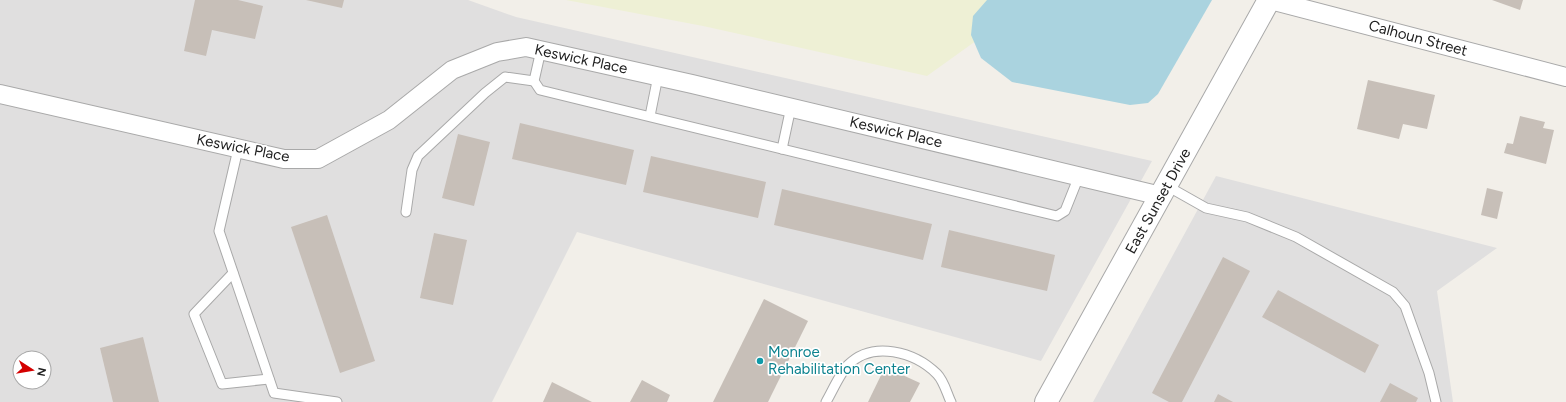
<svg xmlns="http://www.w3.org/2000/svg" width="1566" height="402" viewBox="0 0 1566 402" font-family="Figtree,sans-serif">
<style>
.residential{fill:#e0dfdf;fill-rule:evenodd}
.farmland{fill:#eef0d5}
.water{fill:#aad3df}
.building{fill:#c7bfb8}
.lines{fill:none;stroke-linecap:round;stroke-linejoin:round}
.service-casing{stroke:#a9a9a9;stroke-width:11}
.minor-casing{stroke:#a9a9a9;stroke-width:20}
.tertiary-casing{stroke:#a9a9a9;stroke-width:24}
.service{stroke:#fff;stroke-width:9}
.minor{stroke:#fff;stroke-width:18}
.tertiary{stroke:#fff;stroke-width:22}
.culture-dot{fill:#0f9aa8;stroke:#fff;stroke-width:1.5}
.labels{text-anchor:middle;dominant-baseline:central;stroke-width:3.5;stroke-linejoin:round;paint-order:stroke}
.street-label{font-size:15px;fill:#222;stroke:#fff}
.culture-label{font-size:15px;fill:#0d838f;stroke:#fff;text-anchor:start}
</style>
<rect width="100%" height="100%" fill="#f2efe9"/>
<g class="residential">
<path d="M0,0H468L516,17L1152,161L1041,361L577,232L492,402H0ZM20,358H44V382H20Z"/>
<polygon points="1216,176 1497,248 1437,291 1453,402 1093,402"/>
</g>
<polygon class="farmland" points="566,0 1033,0 927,76 703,26"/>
<polygon class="water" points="987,0 1212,0 1158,94 1148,103 1130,105 1012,82 981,58 971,35 973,16"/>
<g class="building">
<polygon points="195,0 238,0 263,6 255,39 212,30 206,56 184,51"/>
<polygon points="306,0 344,0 342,8"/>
<polygon points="1492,0 1523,0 1520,10"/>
<polygon points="1368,80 1435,95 1427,129 1403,124 1399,139 1357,129"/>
<polygon points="1520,116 1545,122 1543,128 1554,130 1546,164 1504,153 1507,143 1513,144"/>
<polygon points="520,123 634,150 626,185 512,159"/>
<polygon points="458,134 490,142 474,206 442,198"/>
<polygon points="651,156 766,182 758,218 643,192"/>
<polygon points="1487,188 1503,192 1497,219 1481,215"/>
<polygon points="782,189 932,224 923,260 774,225"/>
<polygon points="327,215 375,361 340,373 291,227"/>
<polygon points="949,230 1055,255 1047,291 941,267"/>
<polygon points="434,233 467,240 453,305 420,298"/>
<polygon points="1223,257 1250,271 1182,402 1169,402 1152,393"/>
<polygon points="1278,290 1379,345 1365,373 1262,317"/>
<polygon points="764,299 808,321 768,402 713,402"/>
<polygon points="143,337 159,402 113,402 100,348"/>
<polygon points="885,367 920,383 910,402 868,402"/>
<polygon points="642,380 670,395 667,402 630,402"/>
<polygon points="552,382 592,402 543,402"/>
<polygon points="1390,383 1418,398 1416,402 1380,402"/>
<polygon points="1218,394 1233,402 1214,402"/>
</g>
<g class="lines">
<g class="service-casing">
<g id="service">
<polyline points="541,50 534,81 540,90 1057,216 1065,211 1079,176"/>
<polyline points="650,116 658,76"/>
<polyline points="238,149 219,231 274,393 337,402"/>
<polyline points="782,149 791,107"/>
<polyline points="1167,186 1206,208 1247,217 1296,237 1393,292 1405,306 1429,373 1436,402"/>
<polyline points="406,212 412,170 418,156 485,93 505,77 534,81"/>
<polyline points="233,273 194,314 222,384 269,379"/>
<path d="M826,402C832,392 840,373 848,365C873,340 915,352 937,374C944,381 947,394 951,402"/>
</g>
</g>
<g class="minor-casing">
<g id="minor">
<polyline points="1270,0 1566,77"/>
<polyline points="0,94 284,159 318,159 389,120 452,70 497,52 526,47 692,84 1161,196"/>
</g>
</g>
<g class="tertiary-casing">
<polyline id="tertiary" points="1046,402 1269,0"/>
</g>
<use href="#service" class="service"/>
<use href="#minor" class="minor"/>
<use href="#tertiary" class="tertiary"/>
</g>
<circle class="culture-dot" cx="760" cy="361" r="4"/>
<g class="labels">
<g class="street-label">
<text transform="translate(1418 38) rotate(15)">Calhoun Street</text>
<text transform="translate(581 59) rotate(12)">Keswick Place</text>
<text transform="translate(896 132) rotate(13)">Keswick Place</text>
<text transform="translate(243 148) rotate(11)">Keswick Place</text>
<text transform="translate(1158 201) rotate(-61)">East Sunset Drive</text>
</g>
<g class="culture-label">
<text x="768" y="352">Monroe<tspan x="768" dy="17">Rehabilitation Center</tspan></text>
</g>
</g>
<g transform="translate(32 370) rotate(102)"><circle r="19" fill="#ffffff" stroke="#a7a7a7"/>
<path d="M0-3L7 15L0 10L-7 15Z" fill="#d40000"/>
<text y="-6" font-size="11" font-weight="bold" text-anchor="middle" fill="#222222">N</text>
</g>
</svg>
